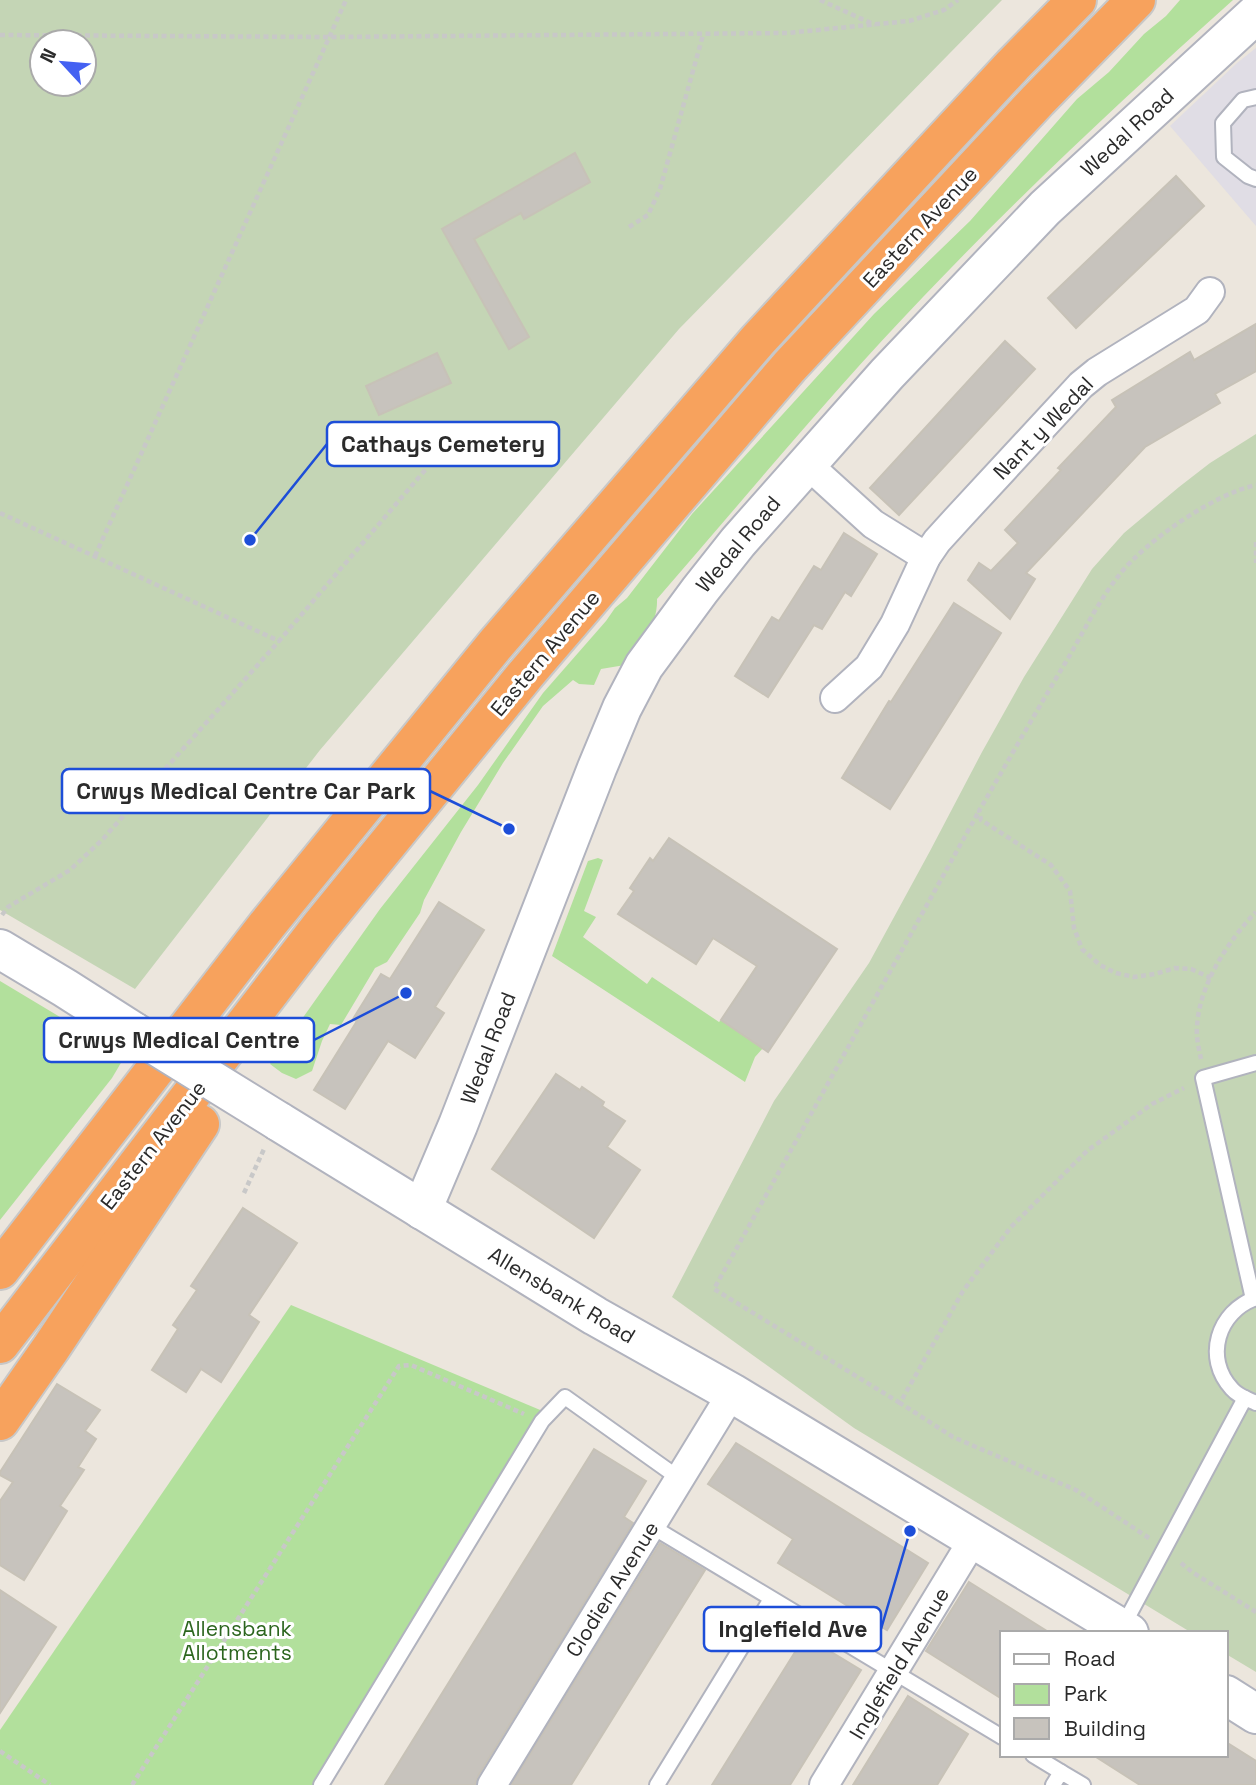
<svg xmlns="http://www.w3.org/2000/svg" width="1256" height="1785" viewBox="0 0 1256 1785" font-family="'Space Grotesk',sans-serif">
<style>
.industrial{fill:#e0dde5}
.green{fill:#b2e09c}
.cemetery{fill:#c4d5b5;fill-rule:evenodd}
.building{fill:#c7c3bd;stroke:#c7c2b7;stroke-width:2}
.lines{fill:none;stroke-linecap:round;stroke-linejoin:round}
.lane-casing{stroke:#b1b3be;stroke-width:18}
.street-casing{stroke:#b1b3be;stroke-width:32}
.secondary-casing{stroke:#b1b3be;stroke-width:42}
.highway-casing{stroke:#c8c8c8;stroke-width:42}
.path{stroke:#c8c8c8;stroke-width:4.5;stroke-dasharray:5 3.5;stroke-linecap:butt}
.lane{stroke:#fff;stroke-width:14}
.street{stroke:#fff;stroke-width:28}
.secondary{stroke:#fff;stroke-width:38}
.highway{stroke:#f7a25d;stroke-width:38}
.secondary-bridge-casing{stroke:#b1b3be;stroke-width:42;stroke-linecap:butt}
.secondary-bridge{stroke:#fff;stroke-width:38}
.labels{text-anchor:middle;dominant-baseline:central;stroke-width:6;stroke-linejoin:round;paint-order:stroke}
.street-label{font-size:21px;fill:#2b2b2b;stroke:#fff}
.park-label{font-size:21px;fill:#2b651d;stroke:#fff}
.leader{fill:none;stroke:#1d4ed8;stroke-width:2.5}
.callout-dot{fill:#1d4ed8;stroke:#fff;stroke-width:2.5}
.callout{fill:#fff;stroke:#1d4ed8;stroke-width:2.5}
.callout-label{font-size:23px;text-anchor:middle;font-weight:bold;fill:#2b2b2b}
</style>
<rect width="100%" height="100%" fill="#ece6dd"/>
<polygon class="industrial" points="1256,48 1256,226 1170,126 1237,63"/>
<g class="green">
<path d="M1180,0H1233C1127,95 1022,193 923,297C830,394 745,498 657,599C658,623 642,644 631,664L601,669L594,685L579,684L573,680L543,706L503,763L461,832L424,900L420,913L387,962L375,968L341,1025L330,1024L322,1041L312,1071L296,1079L282,1073L270,1064L380,909L478,785L543,693L606,621L615,608L627,598L692,514L874,314L970,221L1077,99L1109,72L1144,34L1166,16Z"/>
<polygon points="598,858 603,860 584,911 596,917 583,937 647,984 652,977 719,1022 721,1020 763,1048 755,1057 745,1082 552,956 588,861"/>
<polygon points="0,981 125,1056 112,1078 0,1220"/>
<polygon points="291,1305 545,1412 318,1785 0,1785 0,1730"/>
</g>
<g class="cemetery">
<path d="M0,0H1002L679,329L320,750L135,989L0,910ZM42,42H84V84H42Z"/>
<polygon points="1256,434 1256,1672 1226,1654 1226,1633 1192,1633 854,1428 672,1297 774,1101 869,963 930,851 982,752 1024,677 1092,569 1124,533 1179,487 1210,463"/>
</g>
<g class="building">
<polygon points="575,153 590,182 524,219 521,213 474,239 529,337 509,349 442,229"/>
<polygon points="1176,176 1204,206 1076,328 1048,298"/>
<polygon points="1256,324 1256,371 1215,394 1220,403 1145,447 1026,573 1035,579 1010,619 968,580 979,563 991,571 1018,543 1005,530 1061,470 1058,468 1116,407 1112,400 1190,352 1194,360"/>
<polygon points="1005,341 1035,369 899,515 870,488"/>
<polygon points="437,353 451,383 379,415 366,386"/>
<polygon points="844,533 877,554 851,596 845,592 822,629 814,625 768,697 735,676 772,617 779,621 814,566 821,570"/>
<polygon points="954,603 1001,633 890,809 842,778 889,701 891,702"/>
<polygon points="669,838 837,949 768,1052 721,1020 757,966 713,938 696,964 618,914 634,891 630,888 650,858 653,861"/>
<polygon points="439,902 484,930 435,1007 444,1013 415,1058 388,1041 345,1109 314,1090 357,1021 353,1019 381,974 390,979"/>
<polygon points="556,1074 580,1090 582,1087 604,1102 602,1106 625,1121 607,1147 640,1170 594,1238 492,1169"/>
<polygon points="243,1208 297,1243 249,1315 259,1322 221,1382 201,1369 186,1392 152,1370 178,1329 173,1325 197,1290 191,1286"/>
<polygon points="57,1384 100,1410 85,1431 96,1439 78,1467 84,1470 60,1506 67,1511 24,1580 0,1565 0,1501 13,1482 0,1475 0,1472"/>
<polygon points="736,1443 928,1563 887,1630 778,1563 793,1539 708,1484"/>
<polygon points="594,1449 646,1481 624,1517 633,1523 478,1776 475,1785 385,1785"/>
<polygon points="660,1543 705,1570 571,1785 511,1785"/>
<polygon points="969,1582 1050,1633 1002,1633 1002,1699 926,1651"/>
<polygon points="0,1590 56,1627 0,1713"/>
<polygon points="805,1636 861,1670 790,1785 712,1785"/>
<polygon points="908,1696 968,1734 937,1785 853,1785"/>
<polygon points="1226,1742 1256,1761 1256,1785 1140,1785 1093,1755 1226,1755"/>
</g>
<g class="lines">
<g class="lane-casing">
<g id="lane">
<polyline points="1256,97 1243,100 1223,123 1224,157 1248,176 1256,179"/>
<path d="M1256,1298C1218,1311 1203,1358 1232,1389C1238,1396 1247,1399 1256,1403"/>
<polyline points="1253,1299 1203,1078 1256,1063"/>
<polyline points="651,1526 1002,1737"/>
<polyline points="1122,1628 1245,1398"/>
<polyline points="1033,1755 1061,1772"/>
<polyline points="321,1785 542,1421 565,1397 680,1479"/>
<polyline points="657,1785 771,1599"/>
<polyline points="1053,1785 1061,1772 1083,1785"/>
</g>
</g>
<g class="street-casing">
<g id="street">
<polyline points="807,464 873,524 926,557"/>
<polyline points="835,698 869,667 895,624 926,557 937,541 957,519 1081,385 1097,372 1197,310 1210,292"/>
<polyline points="492,1785 732,1393"/>
<polyline points="824,1785 973,1540"/>
</g>
</g>
<g class="secondary-casing">
<g id="secondary">
<polyline points="0,949 65,988 134,1032"/>
<polyline points="278,1121 595,1316 732,1393 1129,1633"/>
<polyline points="422,1210 458,1125 597,768 622,708 644,666 700,590 738,542 887,374 1045,208 1256,14"/>
<polyline points="1226,1695 1256,1714"/>
</g>
</g>
<g class="highway-casing">
<g id="highway">
<polyline points="0,1270 267,925 495,645 758,340 1013,65 1077,0"/>
<polyline points="0,1344 319,928 526,674 789,367 1038,100 1136,0"/>
<polyline points="0,1421 51,1348 200,1124"/>
</g>
</g>
<g class="path">
<polyline points="820,0 875,25"/>
<polyline points="0,35 328,37 787,33 909,21 944,10 958,0"/>
<polyline points="629,227 648,215 660,189 703,35"/>
<polyline points="0,513 279,641 426,469"/>
<polyline points="1256,542 1256,563"/>
<polyline points="95,556 346,0"/>
<polyline points="2,915 8,907 70,870 102,840 279,641"/>
<path d="M1211,978L1191,969L1175,968L1155,974L1134,977L1116,973L1100,965L1082,949L1074,928L1070,891L1051,865L981,820L979,811C1008,761 1037,710 1067,660C1084,631 1099,600 1120,574C1146,541 1214,494 1256,485"/>
<path d="M1201,1059C1199,1049 1196,1037 1197,1027C1199,985 1228,941 1256,912"/>
<polyline points="244,1193 264,1149"/>
<polyline points="900,1403 714,1289 979,811"/>
<polyline points="1149,1538 1076,1490 953,1437 900,1403 963,1291 1011,1227 1087,1151 1152,1104 1184,1088"/>
<polyline points="1181,1563 1192,1572 1256,1612"/>
<polyline points="0,1751 50,1785"/>
<polyline points="132,1785 399,1366 411,1365 524,1414"/>
</g>
<use href="#lane" class="lane"/>
<use href="#street" class="street"/>
<use href="#secondary" class="secondary"/>
<use href="#highway" class="highway"/>
<g class="secondary-bridge-casing">
<polyline id="secondary-bridge" points="134,1032 278,1121"/>
</g>
<use href="#secondary-bridge" class="secondary-bridge"/>
</g>
<g class="labels">
<g class="street-label">
<text transform="translate(1127 132) rotate(-43)">Wedal Road</text>
<text transform="translate(920 227) rotate(-47)">Eastern Avenue</text>
<text transform="translate(1043 428) rotate(-46)">Nant y Wedal</text>
<text transform="translate(738 544) rotate(-50)">Wedal Road</text>
<text transform="translate(545 653) rotate(-50)">Eastern Avenue</text>
<text transform="translate(488 1048) rotate(-69)">Wedal Road</text>
<text transform="translate(153 1145) rotate(-52)">Eastern Avenue</text>
<text transform="translate(562 1295) rotate(31)">Allensbank Road</text>
<text transform="translate(612 1589) rotate(-58)">Clodien Avenue</text>
<text transform="translate(899 1663) rotate(-59)">Inglefield Avenue</text>
</g>
<g class="park-label">
<text x="237" y="1628">Allensbank<tspan x="237" dy="24">Allotments</tspan></text>
</g>
</g>
<path class="leader" d="M250 540L327 444M509 829L430 791M406 993L314 1040M910 1531L881 1629"/>
<g class="callout-dot">
<circle cx="250" cy="540" r="7"/>
<circle cx="509" cy="829" r="7"/>
<circle cx="406" cy="993" r="7"/>
<circle cx="910" cy="1531" r="7"/>
</g>
<g class="callout">
<rect x="327" y="422" width="232" height="44" rx="7"/>
<rect x="62" y="769" width="368" height="44" rx="7"/>
<rect x="44" y="1018" width="270" height="44" rx="7"/>
<rect x="704" y="1607" width="177" height="44" rx="7"/>
</g>
<g class="callout-label">
<text x="443" y="452">Cathays Cemetery</text>
<text x="246" y="799">Crwys Medical Centre Car Park</text>
<text x="179" y="1048">Crwys Medical Centre</text>
<text x="793" y="1637">Inglefield Ave</text>
</g>
<rect x="1000" y="1631" width="228" height="126" fill="#ffffff" stroke="#aaaaaa" stroke-width="2"/>
<rect x="1014" y="1654" width="35" height="10" fill="#ffffff" stroke="#aaaaaa" stroke-width="2"/>
<text x="1064" y="1666" font-size="21" fill="#2b2b2b">Road</text>
<rect x="1014" y="1684" width="35" height="21" fill="#b2e09c" stroke="#aaaaaa" stroke-width="2"/>
<text x="1064" y="1701" font-size="21" fill="#2b2b2b">Park</text>
<rect x="1014" y="1718" width="35" height="21" fill="#c7c3bd" stroke="#aaaaaa" stroke-width="2"/>
<text x="1064" y="1736" font-size="21" fill="#2b2b2b">Building</text>
<g transform="translate(63 63) rotate(296)"><circle r="33" fill="#ffffff" stroke="#aaaaaa" stroke-width="2"/>
<path d="M0-5L12 26L0 18L-12 26Z" fill="#4461f2"/>
<text y="-10" font-size="19" font-weight="bold" text-anchor="middle" fill="#2b2b2b">N</text>
</g>
</svg>
